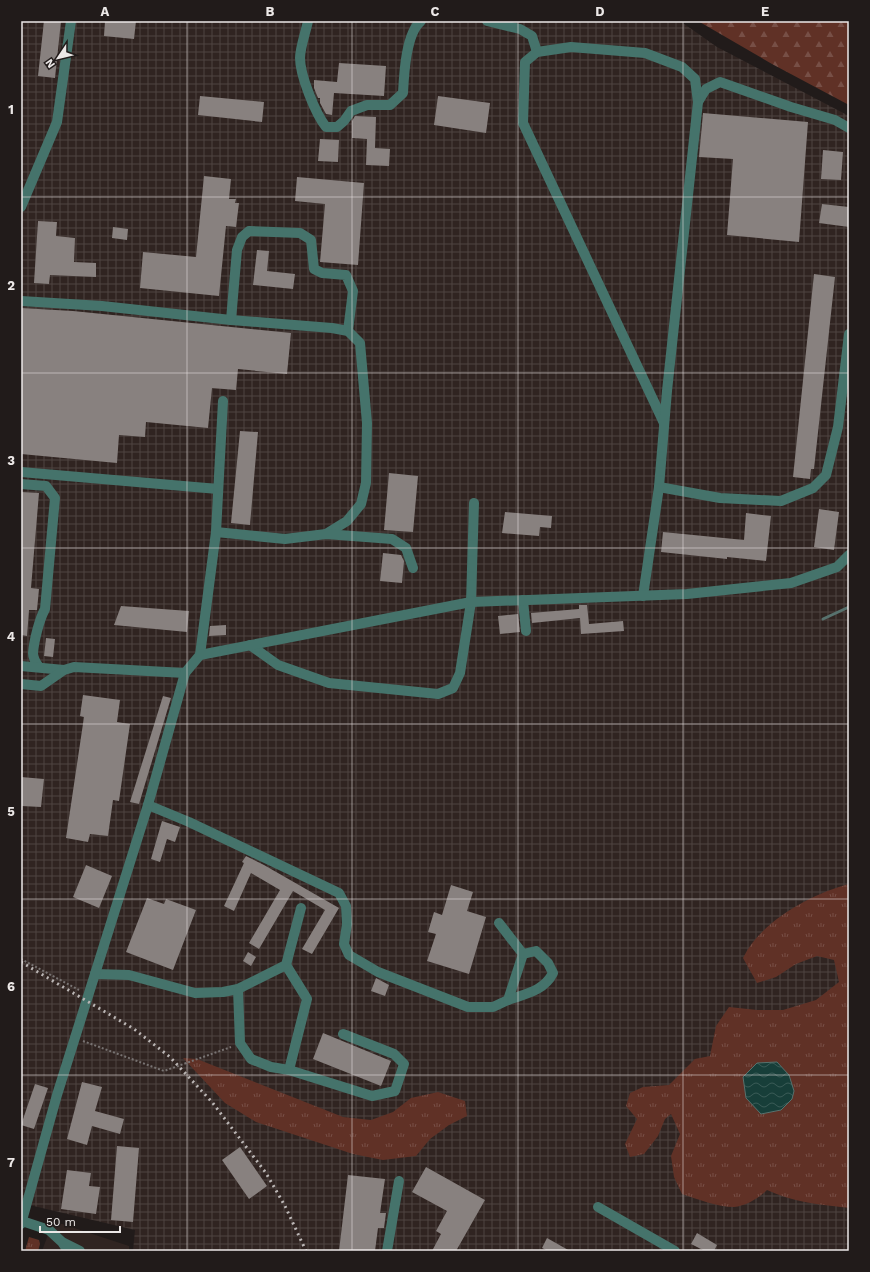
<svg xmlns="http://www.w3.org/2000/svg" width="870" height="1272" viewBox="0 0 870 1272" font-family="'Work Sans',sans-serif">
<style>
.built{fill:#302421}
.industrial{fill:url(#industrial-grid)}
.grass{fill:url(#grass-tufts)}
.forest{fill:url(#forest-firs)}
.water{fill:url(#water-waves);stroke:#57716d}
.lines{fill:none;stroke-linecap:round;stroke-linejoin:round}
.stream{stroke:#57716d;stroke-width:3}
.building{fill:#88817f}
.path{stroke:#787372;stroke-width:2;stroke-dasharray:2 2;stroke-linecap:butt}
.minor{stroke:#45736b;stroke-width:10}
.rail{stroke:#bbb6b5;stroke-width:3;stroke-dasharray:2 4;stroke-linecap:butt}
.grid{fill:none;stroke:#ece8e7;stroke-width:1;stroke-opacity:0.55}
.neatline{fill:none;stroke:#ece8e7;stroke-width:1.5}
.grid-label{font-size:13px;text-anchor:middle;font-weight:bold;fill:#ece8e7}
</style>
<defs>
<pattern id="industrial-grid" width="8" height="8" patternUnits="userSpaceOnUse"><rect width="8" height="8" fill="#302421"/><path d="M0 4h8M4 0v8" fill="none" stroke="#4e4441"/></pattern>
<pattern id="grass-tufts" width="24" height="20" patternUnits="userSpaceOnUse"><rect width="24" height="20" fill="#603126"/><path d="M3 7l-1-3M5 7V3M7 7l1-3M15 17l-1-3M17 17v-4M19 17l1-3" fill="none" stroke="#774f46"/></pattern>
<pattern id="forest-firs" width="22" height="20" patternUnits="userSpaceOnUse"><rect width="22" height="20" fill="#603126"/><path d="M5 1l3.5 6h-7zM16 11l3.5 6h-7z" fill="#774f46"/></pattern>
<pattern id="water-waves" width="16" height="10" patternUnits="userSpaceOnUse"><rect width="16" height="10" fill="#173e39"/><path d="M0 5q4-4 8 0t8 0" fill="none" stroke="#395a56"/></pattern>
</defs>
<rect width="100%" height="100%" fill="#211b1a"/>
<polygon class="built" points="53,1221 129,1246 129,1251 42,1251"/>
<polygon class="industrial" points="21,21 680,21 717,47 849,116 849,1251 133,1251 135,1230 21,1203"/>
<g class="grass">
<path d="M849,884V1208C822,1205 792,1202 767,1190C759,1198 746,1206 734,1207C718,1207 697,1199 682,1194L674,1177L671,1156L680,1134L671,1114L665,1119L658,1136L644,1154L630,1157L625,1144L637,1119L626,1106L630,1093L643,1087L669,1085L695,1059L710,1056L716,1026L729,1007L757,1010H783L816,1000L839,982L834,960L817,956L796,964L776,977L757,983L743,958C761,921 811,894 849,884Z"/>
<polygon points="183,1058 197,1059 343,1117 371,1120 393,1112 411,1098 438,1092 465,1101 467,1116 449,1125 430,1139 416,1156 383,1160 353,1154 256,1122 225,1103"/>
<polygon points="29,1237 39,1240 40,1244 38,1251 25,1251"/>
</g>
<polygon class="forest" points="698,21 849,21 849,105 772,64"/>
<polygon class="water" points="777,1062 789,1075 794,1091 792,1099 781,1110 761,1114 746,1098 743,1077 757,1063"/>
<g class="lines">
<polyline class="stream" points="823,619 849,607"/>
</g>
<g class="building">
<polygon points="44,21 61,21 55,78 38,76"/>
<polygon points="105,21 136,21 134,39 104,36"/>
<polygon points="339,63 386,66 384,96 334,93 332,115 326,114 320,103 320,98 318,98 314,88 314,80 337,82"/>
<polygon points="200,96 264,102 262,122 198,115"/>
<polygon points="438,96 490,103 486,133 434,125"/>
<polygon points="703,113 808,122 799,242 727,235 733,159 699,157"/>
<polygon points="355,116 376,117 375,148 390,149 389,166 366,165 367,139 352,138 352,121"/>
<polygon points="320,139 339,140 338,162 318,161"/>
<polygon points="823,150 843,152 841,180 821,179"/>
<polygon points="204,176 231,179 229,199 236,199 235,203 239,203 236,227 226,226 219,296 140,288 143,252 196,257"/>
<polygon points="297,177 364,183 358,265 320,262 325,204 295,201"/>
<polygon points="822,204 849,207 849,227 819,223"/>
<polygon points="38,221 57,222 56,236 75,238 74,262 96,263 96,277 50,275 49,284 34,283"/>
<polygon points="113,227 128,229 127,240 112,238"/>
<polygon points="257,250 269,251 267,271 295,274 293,289 253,285"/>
<polygon points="814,274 835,277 814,469 811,469 810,479 793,477"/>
<polygon points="21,308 73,311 291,333 287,374 238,369 236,390 212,388 208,428 146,422 145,437 119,435 117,463 21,454"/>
<polygon points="240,431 258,432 250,525 231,523"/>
<polygon points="389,473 418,476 413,532 384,530"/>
<polygon points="21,492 39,493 31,588 39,589 37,610 29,610 27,636 21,635"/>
<polygon points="819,509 839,512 834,550 814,547"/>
<polygon points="505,512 552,516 551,528 540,527 539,536 502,533"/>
<polygon points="746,513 771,516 766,561 727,557 727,559 661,552 663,532 744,540"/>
<polygon points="383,553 401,555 404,561 402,583 380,581"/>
<polygon points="579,605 587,605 589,624 623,621 624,631 581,634 580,618 532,623 531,613 579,609"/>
<polygon points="121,606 189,611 187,632 114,625"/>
<polygon points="518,614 520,632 500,634 498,616"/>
<polygon points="226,625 226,635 209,636 210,626"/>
<polygon points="46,638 55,639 53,657 44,656"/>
<polygon points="83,695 120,700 117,722 130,724 119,801 113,800 108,836 90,834 88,842 66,838 84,717 80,716"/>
<polygon points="163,696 171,698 139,804 130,802"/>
<polygon points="21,777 44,779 41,807 21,806"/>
<polygon points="162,821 180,827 175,842 167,839 160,862 151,859"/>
<polygon points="246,856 264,865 339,908 312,954 302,949 325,910 293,891 259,949 249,943 280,890 251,873 234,911 224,906 244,863 242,862"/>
<polygon points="86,865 112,876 99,908 73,897"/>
<polygon points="451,885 473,892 467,911 486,917 469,974 427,961 436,934 428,932 434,912 442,915"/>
<polygon points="147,898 164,904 166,899 196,910 173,970 126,952"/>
<polygon points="248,952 256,957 251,966 243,961"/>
<polygon points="376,978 389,985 385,996 371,991"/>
<polygon points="323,1033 391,1061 381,1086 313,1059"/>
<polygon points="82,1082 102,1087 95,1111 124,1119 120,1134 92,1126 87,1145 67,1139"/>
<polygon points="35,1084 48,1088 34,1129 21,1125"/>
<polygon points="117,1146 139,1148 133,1222 111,1220"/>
<polygon points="240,1147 267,1186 249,1199 222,1160"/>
<polygon points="426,1167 485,1200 456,1251 432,1251 441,1234 436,1231 447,1211 412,1192"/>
<polygon points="67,1170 91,1173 89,1186 100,1187 96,1214 61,1209"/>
<polygon points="348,1175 385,1179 380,1213 386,1213 384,1228 378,1228 375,1251 339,1251"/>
<polygon points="697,1233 717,1245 714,1251 705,1251 691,1244"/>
<polygon points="547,1238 570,1251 548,1251 542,1248"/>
</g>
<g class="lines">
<g class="path">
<polyline points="21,959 79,990"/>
<polyline points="83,1041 164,1071 231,1047"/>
</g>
<g class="minor">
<path d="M308,21C306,31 300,48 300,58C300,75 315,113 326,127H337L344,121L351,111L367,105H390L403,93C404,74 406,33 421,21"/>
<polyline points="487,21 520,29 532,36 537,52"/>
<polyline points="21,207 57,122 71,21"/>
<polyline points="21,301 102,306 231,320 332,328 348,331 360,343 367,423 366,483 361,504 347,521 326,534"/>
<polyline points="231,320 237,250 242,237 249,231 300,233 311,240 314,269 322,273 346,275 353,291 348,331"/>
<polyline points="664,423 523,123 525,62 537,52 571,47 645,53 682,67 695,79 698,102"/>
<polyline points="21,472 218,489"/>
<path d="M21,484L46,486L55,498L45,609C39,620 34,641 33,653C33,659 36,663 39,667"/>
<polyline points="659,487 720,498 781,501 813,488 826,475 838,427 849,334"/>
<polyline points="216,532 285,539 326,534 392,539 406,548 413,568"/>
<polyline points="643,596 659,487 667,391 698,102 706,89 720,82 791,107 835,120 849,128"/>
<polyline points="523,600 526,631"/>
<polyline points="250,645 278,665 329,683 438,694 453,688 460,673 471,602 474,503"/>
<polyline points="200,655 216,532 223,401"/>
<polyline points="21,666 64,670"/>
<polyline points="21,684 41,686 64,670 74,667 185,673"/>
<polyline points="148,805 189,822 339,893 346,906 347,924 344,944 349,955 378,972 468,1007 493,1007 508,1000 523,954 499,923"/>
<polyline points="286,965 307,999 289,1070"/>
<polyline points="95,974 129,975 195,993 223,992 238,989 286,965 301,908"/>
<polyline points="238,989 240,1043 251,1059 271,1067 289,1070 372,1096 395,1091 404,1064 394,1054 343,1034"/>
<path d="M508,1000C525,994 544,991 553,973L548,963L536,951L523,954"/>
<polyline points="598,1207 675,1251"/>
<polyline points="22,1221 49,1230 62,1242 68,1251"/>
<polyline points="21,1224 57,1095 148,805 185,673 200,655 471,602 687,594 791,583 837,567 849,555"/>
<polyline points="64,1243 80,1251"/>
<polyline points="387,1251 399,1181"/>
</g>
<polyline class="rail" points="21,962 134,1029 170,1057 212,1102 266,1173 285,1206 306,1251"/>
</g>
<path class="grid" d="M187,21V1251M352,21V1251M518,21V1251M683,21V1251M21,197H849M21,373H849M21,548H849M21,724H849M21,899H849M21,1075H849"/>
<rect width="870" height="1272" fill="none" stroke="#211b1a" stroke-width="44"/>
<g transform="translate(58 58) rotate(235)" stroke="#211b1a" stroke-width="3" paint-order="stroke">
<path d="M0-3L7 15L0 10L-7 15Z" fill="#ece8e7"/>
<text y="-6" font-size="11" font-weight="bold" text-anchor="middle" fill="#ece8e7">N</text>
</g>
<path d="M40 1226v6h80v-6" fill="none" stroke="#ece8e7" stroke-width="2"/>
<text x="46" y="1226" font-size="12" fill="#ece8e7" stroke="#211b1a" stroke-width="3" paint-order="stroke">50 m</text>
<rect x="22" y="22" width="826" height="1228" class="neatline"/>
<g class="grid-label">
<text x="105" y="16">A</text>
<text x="270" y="16">B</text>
<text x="435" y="16">C</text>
<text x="600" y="16">D</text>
<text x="765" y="16">E</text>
<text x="11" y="114">1</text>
<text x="11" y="290">2</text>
<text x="11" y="465">3</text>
<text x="11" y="641">4</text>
<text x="11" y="816">5</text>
<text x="11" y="991">6</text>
<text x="11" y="1167">7</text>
</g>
</svg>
